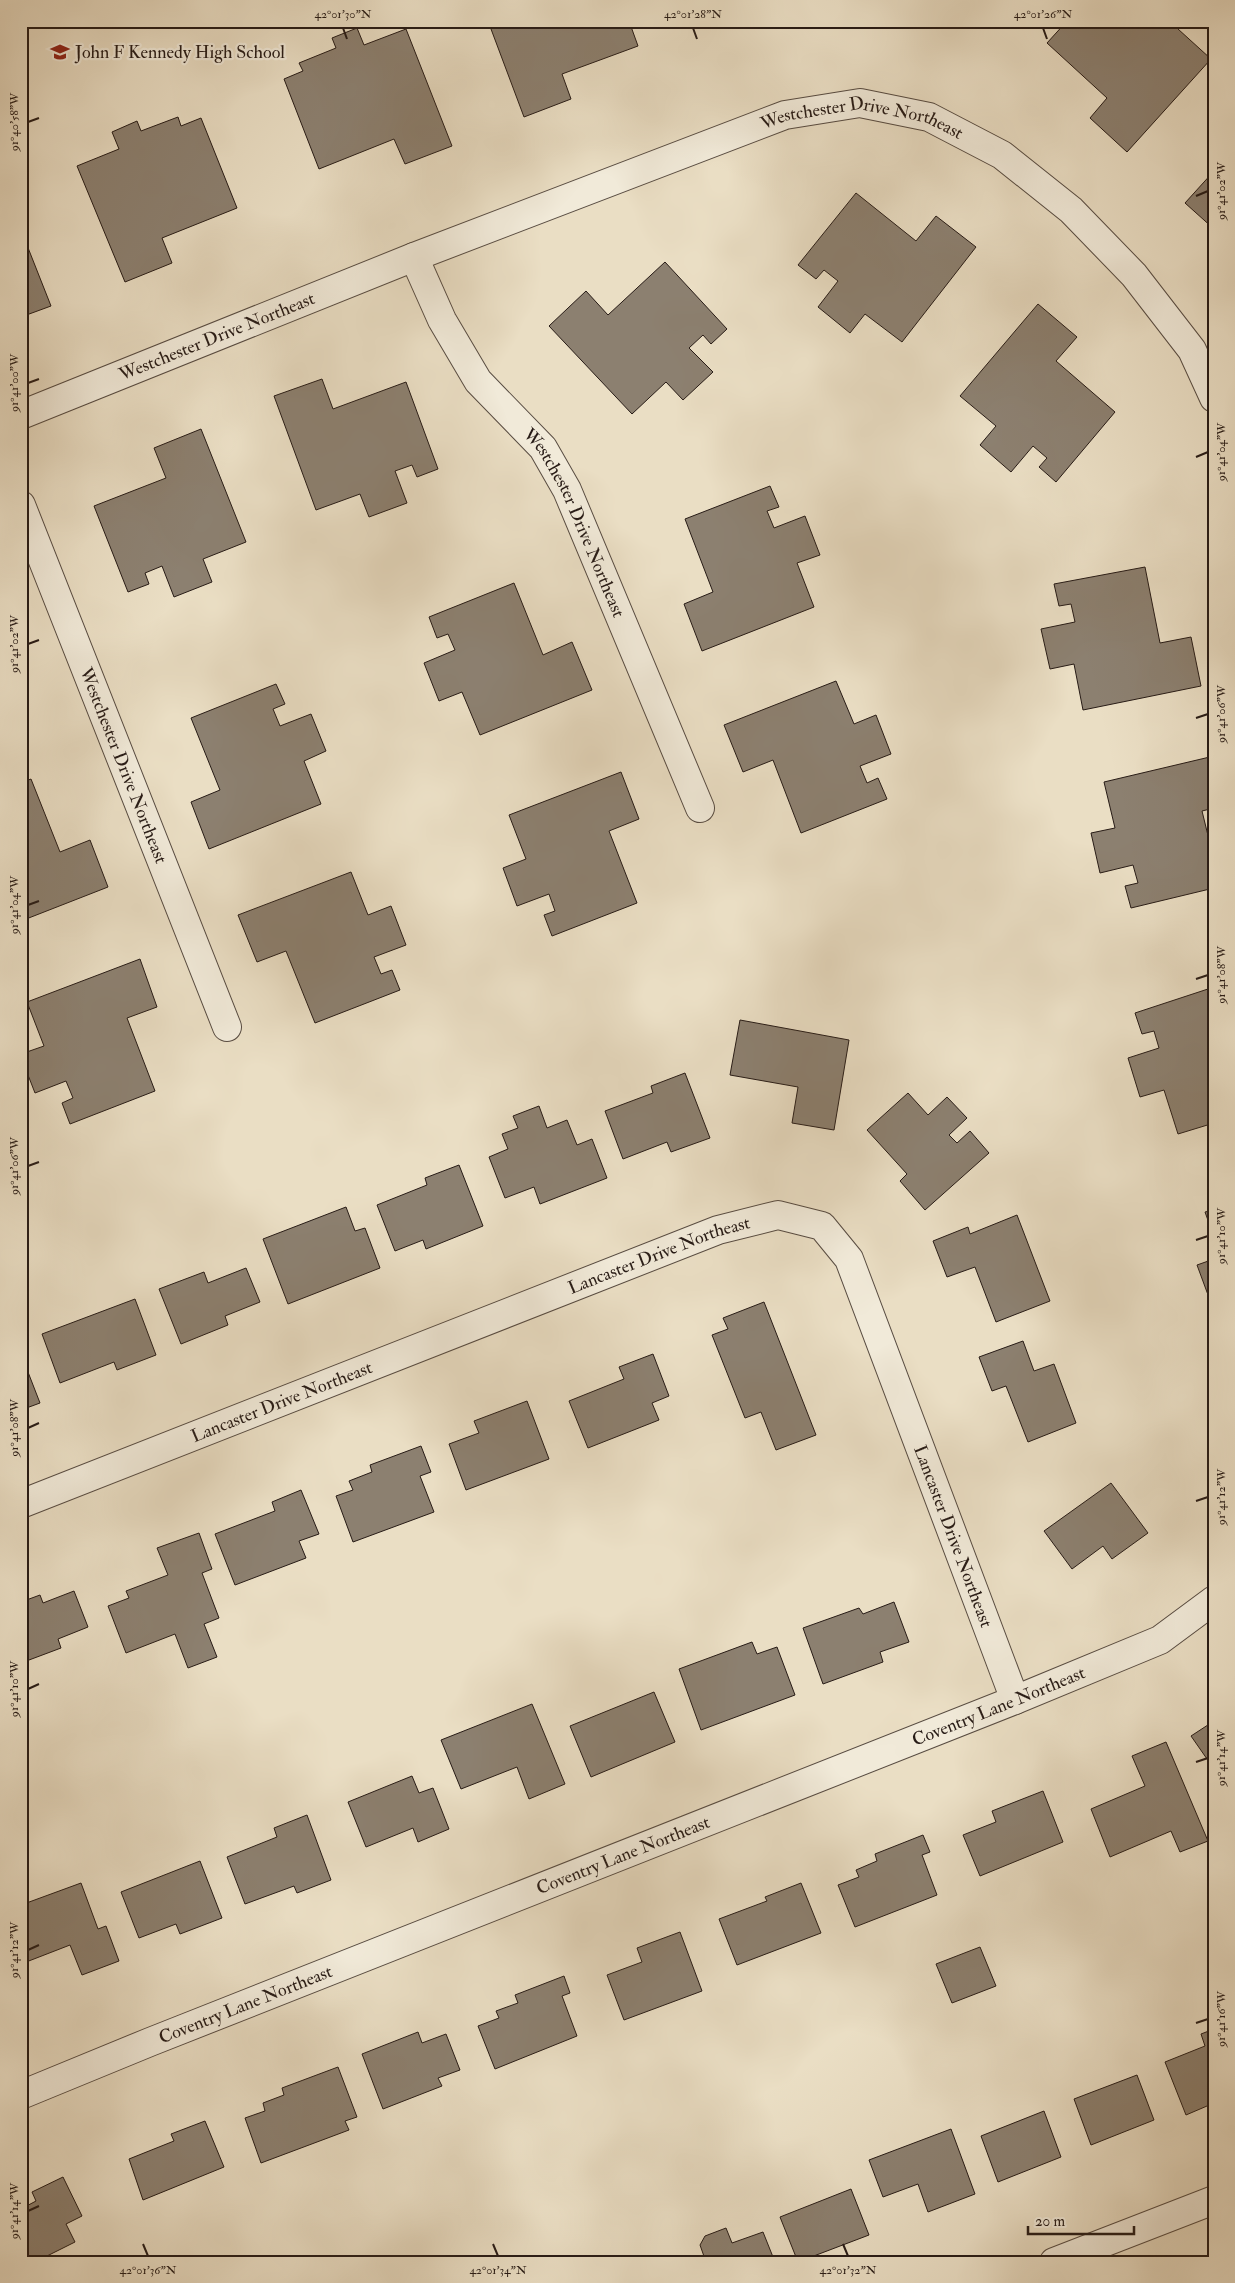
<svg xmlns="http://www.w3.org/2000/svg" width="1235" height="2283" viewBox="0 0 1235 2283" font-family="'IM FELL Double Pica',serif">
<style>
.building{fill:#8c8070;stroke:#271b16}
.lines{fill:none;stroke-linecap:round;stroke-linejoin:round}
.minor-casing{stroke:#584c42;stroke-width:30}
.minor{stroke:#f1ead9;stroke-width:28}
.ticks{fill:none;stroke:#271b16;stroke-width:2}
.labels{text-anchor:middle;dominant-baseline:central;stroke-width:4.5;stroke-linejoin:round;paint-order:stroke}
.poi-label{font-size:18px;fill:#271b16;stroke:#f1ead9;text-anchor:start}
.street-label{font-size:18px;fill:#271b16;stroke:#f1ead9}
.neatline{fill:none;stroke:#271b16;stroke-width:2}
.ticks-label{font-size:12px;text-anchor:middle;fill:#271b16}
</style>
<rect width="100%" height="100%" fill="#eadec4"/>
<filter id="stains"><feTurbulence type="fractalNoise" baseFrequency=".004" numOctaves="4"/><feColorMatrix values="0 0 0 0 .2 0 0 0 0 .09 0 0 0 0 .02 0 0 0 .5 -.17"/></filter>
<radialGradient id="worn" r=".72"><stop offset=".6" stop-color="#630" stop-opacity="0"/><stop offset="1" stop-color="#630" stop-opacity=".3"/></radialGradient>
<g class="building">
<polygon points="488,21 629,21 638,46 562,74 571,99 524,117"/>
<polygon points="773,21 823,21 823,24"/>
<polygon points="900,21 951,21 951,25 900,24"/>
<polygon points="1067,21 1185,21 1178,29 1211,59 1127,152 1090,118 1107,98 1047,43"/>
<polygon points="357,28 364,45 406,29 452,146 405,164 394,139 319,169 284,79 303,71 299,63 336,48 332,38"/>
<polygon points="178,117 181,126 201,118 237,208 162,238 172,263 125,282 77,166 119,149 112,132 137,121 141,131"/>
<polygon points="1214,171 1214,229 1185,203"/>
<polygon points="856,193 916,241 936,216 976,247 902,342 865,314 850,333 818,307 838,281 824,270 816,279 798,265"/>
<polygon points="21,230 51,306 21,317"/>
<polygon points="665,262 727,329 711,344 703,335 689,348 713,372 683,400 666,382 632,414 549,326 586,291 608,315"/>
<polygon points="1038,304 1077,337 1056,361 1115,412 1056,482 1039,467 1047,458 1033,446 1011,472 980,445 996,426 960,396"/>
<polygon points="322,379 333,409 406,382 438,469 417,477 412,465 395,471 407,503 369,517 360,494 316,510 274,396"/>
<polygon points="201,429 246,542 203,559 212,582 174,597 162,566 145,573 149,584 128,592 94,506 166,478 154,448"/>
<polygon points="770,486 779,507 767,511 774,528 805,516 820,555 797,563 814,607 702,651 684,604 713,592 685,519"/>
<polygon points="1145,567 1160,643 1191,637 1201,686 1083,710 1074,664 1050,669 1041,629 1075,622 1071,604 1059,606 1054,584"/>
<polygon points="514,583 543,655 572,642 592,690 480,735 462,692 439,701 424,663 455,650 448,634 437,638 429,617"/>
<polygon points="836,681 854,724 876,715 891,754 860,766 867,783 878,778 887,799 801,833 773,760 743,772 724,725"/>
<polygon points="276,684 285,704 273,709 280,726 311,714 326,751 304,761 321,804 209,849 191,802 220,790 191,718"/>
<polygon points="1214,756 1214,808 1202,811 1214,860 1214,888 1131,908 1125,886 1138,883 1133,865 1100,873 1091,833 1115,828 1104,782"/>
<polygon points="621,772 639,819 609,831 637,903 552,936 544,915 555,911 549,894 517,906 503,868 526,859 509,815"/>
<polygon points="31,779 60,852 90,840 108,887 21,921 21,783"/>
<polygon points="351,872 368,915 391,906 406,945 374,957 381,974 392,970 400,990 315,1023 286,951 257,962 238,915"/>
<polygon points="140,959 157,1007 127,1018 155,1091 70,1124 62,1103 73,1098 66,1081 35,1093 21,1057 21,1054 44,1046 27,1002"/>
<polygon points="1214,987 1214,1123 1178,1134 1164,1090 1140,1097 1128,1058 1159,1048 1154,1031 1142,1034 1135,1013"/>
<polygon points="740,1020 849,1040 834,1130 792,1123 798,1087 730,1075"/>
<polygon points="685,1073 710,1138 671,1152 667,1142 623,1159 605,1111 653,1093 651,1086"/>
<polygon points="908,1093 928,1115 947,1097 967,1118 949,1135 957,1143 970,1131 989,1153 925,1210 900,1181 907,1174 867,1130"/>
<polygon points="539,1106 547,1128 567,1120 577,1145 592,1139 607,1178 540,1204 534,1187 505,1198 489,1157 508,1149 502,1134 518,1128 513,1116"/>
<polygon points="459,1165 483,1226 426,1249 423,1240 395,1251 377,1205 427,1185 425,1178"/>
<polygon points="346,1207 355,1231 365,1228 380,1268 288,1304 263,1239"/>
<polygon points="1214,1210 1214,1237 1205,1212"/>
<polygon points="1017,1215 1050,1301 996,1322 975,1267 947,1277 933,1241 968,1227 970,1234"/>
<polygon points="1214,1259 1214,1302 1211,1303 1197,1265"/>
<polygon points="246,1268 260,1302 225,1316 228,1325 181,1344 159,1289 204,1272 208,1283"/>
<polygon points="135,1299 156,1355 117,1370 114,1362 60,1383 42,1334"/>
<polygon points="764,1302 816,1435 776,1450 761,1412 745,1418 712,1335 728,1329 723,1318"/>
<polygon points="1023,1341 1034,1371 1054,1364 1076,1423 1028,1442 1006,1386 992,1391 979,1357"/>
<polygon points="21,1354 40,1403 21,1410"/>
<polygon points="653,1354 669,1396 652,1403 659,1420 588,1448 569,1401 624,1379 619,1367"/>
<polygon points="527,1401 549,1459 466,1490 449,1444 479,1433 474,1421"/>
<polygon points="421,1446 431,1472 420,1476 434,1512 353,1542 336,1496 353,1490 349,1481 372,1472 370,1465"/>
<polygon points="1111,1483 1148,1533 1112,1559 1103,1546 1072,1569 1044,1531"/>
<polygon points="301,1490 319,1534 299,1541 306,1558 235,1585 215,1534 275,1511 272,1502"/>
<polygon points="199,1533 212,1569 202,1573 219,1618 204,1624 217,1657 188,1668 175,1634 126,1653 108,1606 129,1598 126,1591 168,1575 157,1548"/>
<polygon points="74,1591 88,1627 58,1639 61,1648 21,1663 21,1602 40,1595 43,1603"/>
<polygon points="894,1602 909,1642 880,1652 883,1662 823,1684 803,1628 859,1608 863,1614"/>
<polygon points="752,1642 757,1654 777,1647 795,1695 701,1730 679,1669"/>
<polygon points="654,1692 675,1742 591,1777 570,1726"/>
<polygon points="532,1704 565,1784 529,1799 517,1767 461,1789 441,1740"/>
<polygon points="1214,1721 1214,1769 1191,1736"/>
<polygon points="1166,1742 1208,1841 1180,1852 1171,1831 1110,1857 1091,1809 1145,1786 1132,1756"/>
<polygon points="412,1776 419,1793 433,1788 449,1829 418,1842 413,1828 366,1847 348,1802"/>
<polygon points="1043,1791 1063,1842 980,1876 963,1835 996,1822 992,1811"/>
<polygon points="307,1815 331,1880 297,1893 294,1886 245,1904 227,1857 277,1837 274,1828"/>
<polygon points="923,1835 930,1852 922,1855 937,1895 855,1927 838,1885 859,1877 856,1870 877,1861 875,1854"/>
<polygon points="200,1861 222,1918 180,1934 176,1924 139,1938 121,1892"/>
<polygon points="81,1883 98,1929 106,1926 119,1961 82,1975 70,1945 21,1964 21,1905"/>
<polygon points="801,1883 821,1933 737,1965 719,1919 767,1901 765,1897"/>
<polygon points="680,1932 702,1991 624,2020 607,1975 642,1962 637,1948"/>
<polygon points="980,1947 996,1986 952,2003 936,1964"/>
<polygon points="564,1976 570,1993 562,1996 577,2036 495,2069 478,2026 499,2018 496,2011 518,2003 515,1995"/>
<polygon points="1214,2029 1214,2103 1186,2115 1165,2062 1205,2046 1201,2034"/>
<polygon points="418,2032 422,2043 446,2034 460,2070 438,2078 442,2086 383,2109 362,2054"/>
<polygon points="338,2067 357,2117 345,2121 349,2130 261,2163 245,2118 265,2111 263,2103 284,2095 282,2088"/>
<polygon points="1137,2075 1154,2120 1091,2145 1074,2099"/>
<polygon points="1044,2111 1061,2157 998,2182 981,2136"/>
<polygon points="205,2121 224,2167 143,2200 129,2159 174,2141 171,2134"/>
<polygon points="951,2129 975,2194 928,2212 918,2184 883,2197 869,2160"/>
<polygon points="63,2177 82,2216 66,2224 75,2242 35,2262 21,2262 21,2209 36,2201 32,2192"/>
<polygon points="851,2189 869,2235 798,2262 780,2217"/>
<polygon points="726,2228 732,2243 763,2232 775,2262 706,2262 700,2245 705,2236"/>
</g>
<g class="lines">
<g class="minor-casing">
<g id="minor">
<path id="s1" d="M414,257L442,320L478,381L543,448L567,490L700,808"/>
<path id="s2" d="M21,415L414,257L785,115L860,103L929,117L1002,155L1071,210L1134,275L1192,350L1214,398"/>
<path id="s3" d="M21,505L227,1027"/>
<path id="s4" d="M21,1504L718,1230L778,1215L822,1226L849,1259L1015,1700"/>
<path id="s5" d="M21,2095L150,2042L1015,1700L1160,1640L1214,1600"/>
<polyline points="1054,2262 1214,2200"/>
</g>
</g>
<use href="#minor" class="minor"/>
</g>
<path class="ticks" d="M343,28L347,39M693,28L697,39M1043,28L1047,39M28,122L39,118M1196,196L1208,191M28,383L39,379M1196,457L1208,452M28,644L39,640M1196,718L1208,714M28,905L39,901M1196,979L1208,975M28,1166L39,1162M1196,1240L1208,1236M28,1428L39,1423M1196,1501L1208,1497M28,1689L39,1684M1196,1762L1208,1758M28,1950L39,1945M1196,2023L1208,2019M28,2211L39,2206M143,2244L148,2256M493,2244L498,2256M843,2244L848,2256"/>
<defs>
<g id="school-bare" transform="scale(1.5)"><path d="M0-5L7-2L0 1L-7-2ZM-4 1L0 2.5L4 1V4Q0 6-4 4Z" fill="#8f2418" stroke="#f1ead9" stroke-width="2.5" paint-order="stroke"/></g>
</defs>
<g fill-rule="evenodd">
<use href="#school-bare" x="60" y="52"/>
</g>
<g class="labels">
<g class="poi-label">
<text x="75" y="52">John F Kennedy High School</text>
</g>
<g class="street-label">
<text stroke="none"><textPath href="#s2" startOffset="900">Westchester Drive Northeast</textPath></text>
<text stroke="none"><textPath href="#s2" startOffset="211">Westchester Drive Northeast</textPath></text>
<text stroke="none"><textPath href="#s1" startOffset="314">Westchester Drive Northeast</textPath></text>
<text stroke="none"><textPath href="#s3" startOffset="280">Westchester Drive Northeast</textPath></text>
<text stroke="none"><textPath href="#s4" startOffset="685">Lancaster Drive Northeast</textPath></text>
<text stroke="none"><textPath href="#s4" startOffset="280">Lancaster Drive Northeast</textPath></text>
<text stroke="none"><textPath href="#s4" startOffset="1195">Lancaster Drive Northeast</textPath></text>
<text stroke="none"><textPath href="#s5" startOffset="1052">Coventry Lane Northeast</textPath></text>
<text stroke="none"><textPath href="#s5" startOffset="648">Coventry Lane Northeast</textPath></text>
<text stroke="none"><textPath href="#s5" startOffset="242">Coventry Lane Northeast</textPath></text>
</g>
</g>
<rect width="1235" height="2283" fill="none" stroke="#eadec4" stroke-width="55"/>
<path d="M1028 2226v8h106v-8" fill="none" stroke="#271b16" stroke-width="2.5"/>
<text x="1035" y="2226" font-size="15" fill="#271b16" stroke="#f1ead9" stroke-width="4" paint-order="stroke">20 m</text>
<rect x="28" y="28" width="1180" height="2228" class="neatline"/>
<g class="ticks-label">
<text x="343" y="18">42°01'30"N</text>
<text x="693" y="18">42°01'28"N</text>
<text x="1043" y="18">42°01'26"N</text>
<text transform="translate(14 122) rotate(-90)" y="4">91°40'58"W</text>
<text transform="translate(1221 191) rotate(-90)" y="4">91°41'02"W</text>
<text transform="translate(14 383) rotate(-90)" y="4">91°41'00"W</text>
<text transform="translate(1221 452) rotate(-90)" y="4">91°41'04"W</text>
<text transform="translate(14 644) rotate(-90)" y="4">91°41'02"W</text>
<text transform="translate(1221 714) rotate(-90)" y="4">91°41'06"W</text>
<text transform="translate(14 905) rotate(-90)" y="4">91°41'04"W</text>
<text transform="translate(1221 975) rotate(-90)" y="4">91°41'08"W</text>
<text transform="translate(14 1166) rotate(-90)" y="4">91°41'06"W</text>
<text transform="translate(1221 1236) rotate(-90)" y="4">91°41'10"W</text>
<text transform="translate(14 1428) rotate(-90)" y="4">91°41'08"W</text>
<text transform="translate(1221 1497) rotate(-90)" y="4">91°41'12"W</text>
<text transform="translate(14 1689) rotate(-90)" y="4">91°41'10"W</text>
<text transform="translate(1221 1758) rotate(-90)" y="4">91°41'14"W</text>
<text transform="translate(14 1950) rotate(-90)" y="4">91°41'12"W</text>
<text transform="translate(1221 2019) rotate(-90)" y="4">91°41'16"W</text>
<text transform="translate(14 2211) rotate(-90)" y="4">91°41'14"W</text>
<text x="148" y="2274">42°01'36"N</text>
<text x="498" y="2274">42°01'34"N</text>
<text x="848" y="2274">42°01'32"N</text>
</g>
<rect width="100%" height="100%" filter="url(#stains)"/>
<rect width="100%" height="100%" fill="url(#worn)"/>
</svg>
